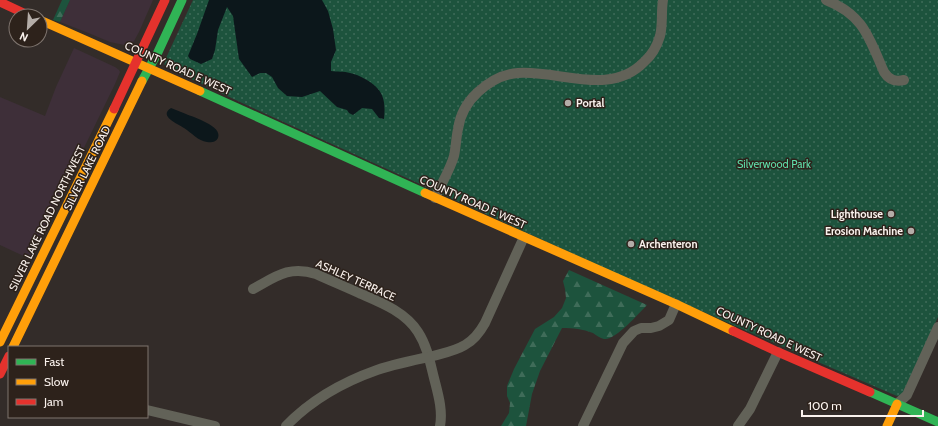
<svg xmlns="http://www.w3.org/2000/svg" width="938" height="426" viewBox="0 0 938 426" font-family="Cabin,sans-serif">
<style>
.commercial{fill:#3e2f39}
.grass{fill:url(#grass-dots)}
.forest{fill:url(#forest-firs)}
.water{fill:#0c171b}
.lines{fill:none;stroke-linecap:round;stroke-linejoin:round}
.street{stroke:#626258;stroke-width:10}
.fast{stroke:#30b455;stroke-width:9}
.slow{stroke:#ff9f0a;stroke-width:9}
.jam{stroke:#e5322d;stroke-width:9}
.poi-dot{fill:#b4ada8;stroke:#2d221b;stroke-width:1.5}
.labels{text-anchor:middle;dominant-baseline:central;stroke-width:3;stroke-linejoin:round;paint-order:stroke}
.street-label{font-size:11px;fill:#faf2ed;stroke:#2d221b}
.poi-label{font-size:11px;font-weight:bold;fill:#faf2ed;stroke:#2d221b;text-anchor:start}
.park-label{font-size:11px;fill:#5fdea9;stroke:#2d221b}
</style>
<defs>
<pattern id="grass-dots" width="8" height="8" patternUnits="userSpaceOnUse"><rect width="8" height="8" fill="#1d533d"/><path d="M2 2h.1M6 6h.1" fill="none" stroke="#3f6c59" stroke-width="1.8" stroke-linecap="round"/></pattern>
<pattern id="forest-firs" width="22" height="20" patternUnits="userSpaceOnUse"><rect width="22" height="20" fill="#1d533d"/><path d="M5 1l3.5 6h-7zM16 11l3.5 6h-7z" fill="#3f6c59"/></pattern>
</defs>
<rect width="100%" height="100%" fill="#332c29"/>
<g class="commercial">
<polygon points="70,0 153,0 139,32 134,41 131,44 132,46 129,46 110,42 86,32 60,22"/>
<polygon points="74,48 115,67 119,70 120,72 115,84 30,259 0,245 0,97 45,116 56,87"/>
</g>
<polygon class="grass" points="193,0 938,0 938,317 903,393 900,396 897,396 804,356 626,278 240,102 168,68 164,64 165,63 166,58"/>
<g class="forest">
<polygon points="62,0 70,0 60,22 53,20"/>
<path d="M569,270L647,305C639,313 615,341 604,339C600,338 596,335 593,333C583,329 573,328 562,328L540,371L532,394L526,426H501L509,413L510,403L507,396V386L514,369L535,329L554,317L562,308L566,298L565,289L563,281Z"/>
</g>
<g class="water">
<path d="M209,0H322L328,11L333,29L336,50L331,62V71C337,72 344,71 350,73C355,74 360,76 365,79C383,89 386,99 384,119L379,118L372,109L362,108L353,115L349,113L347,110L337,107L320,91L302,97L287,96L278,88L272,77L266,73H260L252,77L239,59L233,16L227,7L218,30L215,50L212,59L201,64L190,59L188,56L197,34Z"/>
<path d="M171,108C176,110 181,112 186,114C193,117 223,126 218,138C216,142 212,143 207,142C198,141 192,133 184,128C178,124 158,116 171,108Z"/>
</g>
<g class="lines">
<g class="street">
<path d="M826,0C864,15 869,38 884,72C889,80 895,82 904,80"/>
<path d="M435,198C441,184 450,170 454,156C456,147 456,138 458,129C460,115 467,102 478,92C489,82 503,74 518,73C560,70 610,97 644,62C651,56 657,46 660,36C663,25 661,12 663,0"/>
<path d="M253,289C275,277 289,265 316,274C331,281 346,287 361,294C382,303 405,312 418,332C427,346 430,362 434,378C438,394 443,410 440,426"/>
<polyline points="897,404 907,395 938,327"/>
<polyline points="147,410 215,426"/>
<path d="M286,426C311,400 343,382 377,370C395,364 414,360 433,356C444,353 455,351 465,345C474,340 480,332 485,323L524,237"/>
<polyline points="583,426 623,343 634,331 641,328 651,328 659,326 669,320 676,304"/>
<polyline points="738,426 750,409 778,352"/>
</g>
<g class="fast">
<polyline points="142,81 158,52 182,0"/>
<polyline points="200,91 425,193"/>
<polyline points="870,392 938,422"/>
</g>
<g class="slow">
<polyline points="40,20 200,91"/>
<polyline points="425,193 676,304 733,331"/>
<polyline points="0,342 114,109"/>
<polyline points="13,347 142,81"/>
<polyline points="887,426 897,404"/>
</g>
<g class="jam">
<polyline points="0,2 30,16"/>
<polyline points="114,109 165,0"/>
<polyline points="733,331 778,352 870,392"/>
<polyline points="0,374 9,356"/>
</g>
</g>
<g class="poi-dot">
<circle cx="568" cy="103" r="4"/>
<circle cx="891" cy="214" r="4"/>
<circle cx="911" cy="231" r="4"/>
<circle cx="631" cy="244" r="4"/>
</g>
<g class="labels">
<g class="street-label">
<text transform="translate(178 68) rotate(24)">COUNTY ROAD E WEST</text>
<text transform="translate(87 168) rotate(-64)">SILVER LAKE ROAD</text>
<text transform="translate(473 202) rotate(24)">COUNTY ROAD E WEST</text>
<text transform="translate(47 218) rotate(-64)">SILVER LAKE ROAD NORTHWEST</text>
<text transform="translate(356 280) rotate(24)">ASHLEY TERRACE</text>
<text transform="translate(769 334) rotate(25)">COUNTY ROAD E WEST</text>
</g>
<g class="poi-label">
<text x="576" y="103">Portal</text>
<text x="883" y="214" text-anchor="end">Lighthouse</text>
<text x="903" y="231" text-anchor="end">Erosion Machine</text>
<text x="639" y="244">Archenteron</text>
</g>
<g class="park-label">
<text x="774" y="164">Silverwood Park</text>
</g>
</g>
<rect x="8" y="346" width="140" height="72" fill="#2d221b" stroke="#7f756f"/>
<rect x="16" y="359" width="20" height="6" fill="#30b455" stroke="#7f756f"/>
<text x="44" y="366" font-size="12" fill="#faf2ed">Fast</text>
<rect x="16" y="379" width="20" height="6" fill="#ff9f0a" stroke="#7f756f"/>
<text x="44" y="386" font-size="12" fill="#faf2ed">Slow</text>
<rect x="16" y="399" width="20" height="6" fill="#e5322d" stroke="#7f756f"/>
<text x="44" y="406" font-size="12" fill="#faf2ed">Jam</text>
<g transform="translate(28 28) rotate(205)"><circle r="19" fill="#2d221b" stroke="#7f756f"/>
<path d="M0-3L7 15L0 10L-7 15Z" fill="#b4ada8"/>
<text y="-6" font-size="11" font-weight="bold" text-anchor="middle" fill="#faf2ed">N</text>
</g>
<path d="M802 410v6h121v-6" fill="none" stroke="#faf2ed" stroke-width="2"/>
<text x="808" y="410" font-size="12" fill="#faf2ed" stroke="#2d221b" stroke-width="3" paint-order="stroke">100 m</text>
</svg>
